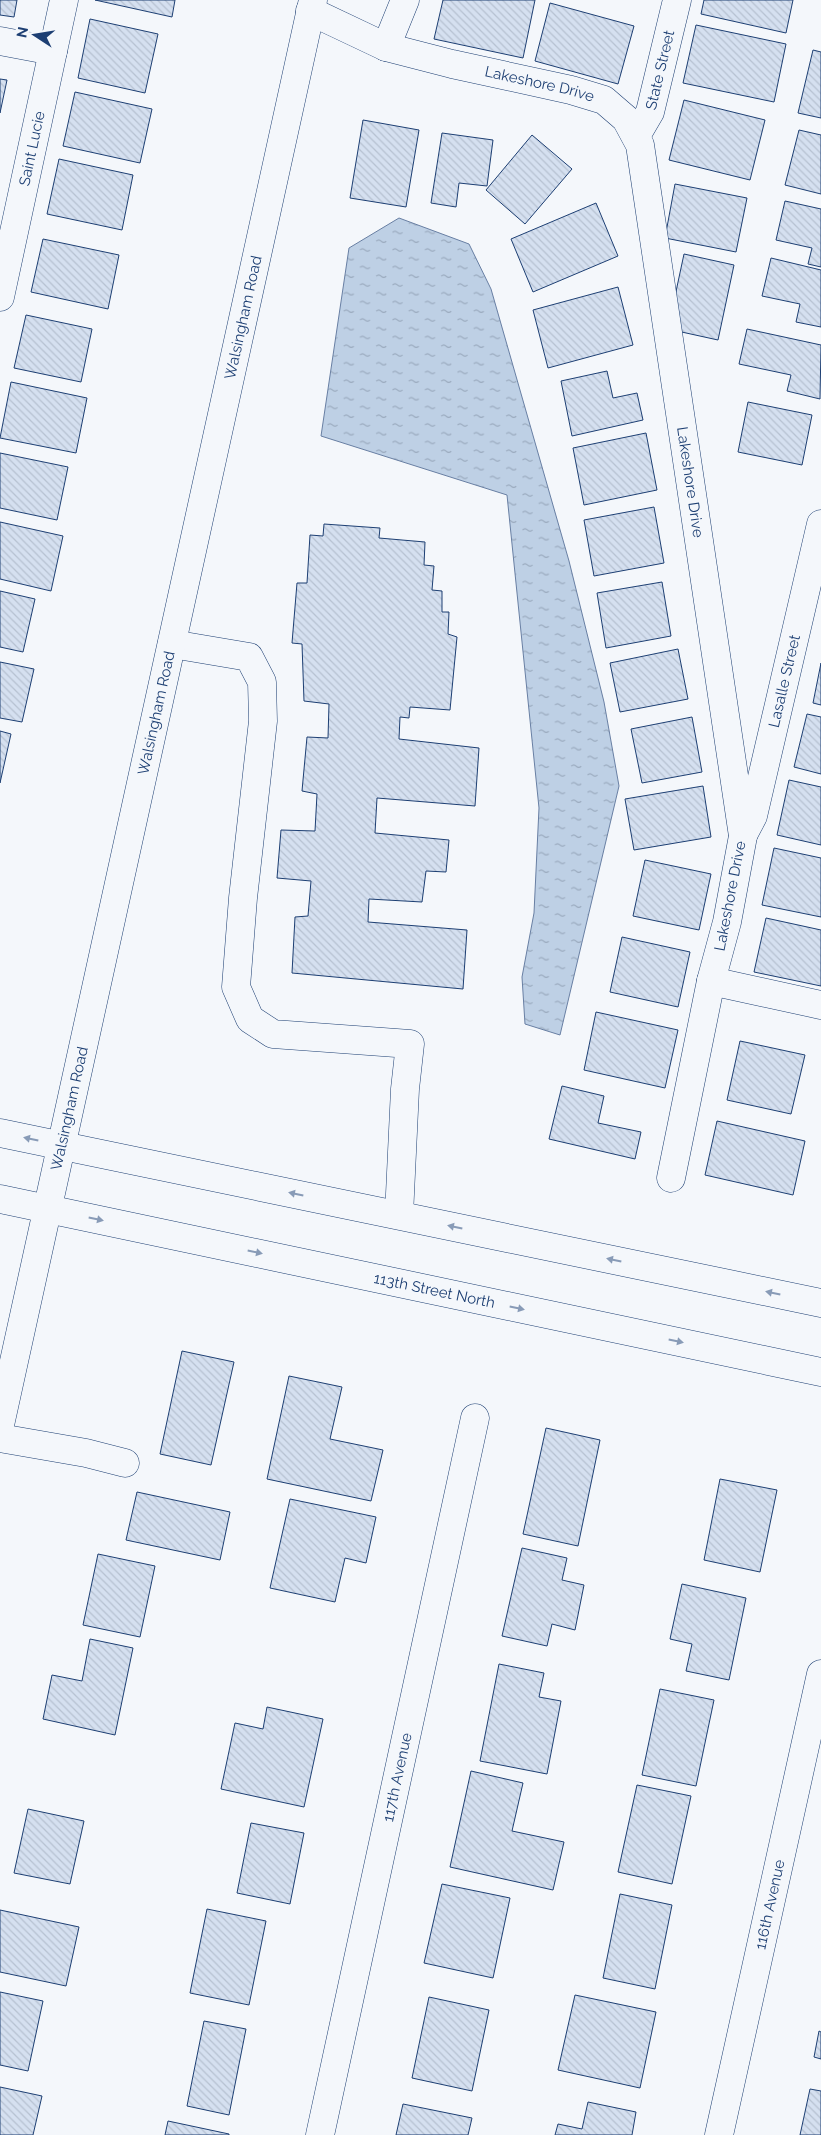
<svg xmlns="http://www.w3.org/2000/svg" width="821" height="2135" viewBox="0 0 821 2135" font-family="Raleway,sans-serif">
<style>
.water{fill:url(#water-ripples);stroke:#687fa3}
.building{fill:url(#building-back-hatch);stroke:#1d3f73}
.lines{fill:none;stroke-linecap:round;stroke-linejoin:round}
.minor-casing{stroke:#1d3f73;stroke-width:29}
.major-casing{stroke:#1d3f73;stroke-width:29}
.minor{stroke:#f4f7fb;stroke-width:28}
.major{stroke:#f4f7fb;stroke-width:28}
.oneway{fill:#889bb7}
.labels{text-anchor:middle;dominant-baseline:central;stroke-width:4;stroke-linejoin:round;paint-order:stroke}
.street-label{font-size:15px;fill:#1d3f73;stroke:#f4f7fb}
</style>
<defs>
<pattern id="water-ripples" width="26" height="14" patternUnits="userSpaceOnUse" patternTransform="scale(1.25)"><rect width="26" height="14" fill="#bed0e5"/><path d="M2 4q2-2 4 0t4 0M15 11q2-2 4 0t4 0" fill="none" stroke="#9aaabe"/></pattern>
<pattern id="building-back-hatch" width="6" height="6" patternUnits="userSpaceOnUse" patternTransform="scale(1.25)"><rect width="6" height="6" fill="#d5e0f0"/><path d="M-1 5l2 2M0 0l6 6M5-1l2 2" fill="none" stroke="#b6c1d1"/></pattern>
</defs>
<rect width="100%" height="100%" fill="#f4f7fb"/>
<polygon class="water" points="399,218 469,244 491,289 569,561 604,702 619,786 560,1035 525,1024 522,977 534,913 539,808 507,495 321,436 349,248"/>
<g class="building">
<polygon points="0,0 17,0 14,17 0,15"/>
<polygon points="95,0 175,0 172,17"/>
<polygon points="443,0 535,0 523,58 434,39"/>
<polygon points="704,0 793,0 786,33 701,14"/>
<polygon points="550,3 634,26 618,84 535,61"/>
<polygon points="90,19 158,34 145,93 78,78"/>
<polygon points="696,25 786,44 774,102 683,83"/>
<polygon points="813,50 821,52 821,118 798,113"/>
<polygon points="0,79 7,80 0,113"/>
<polygon points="75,92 152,109 140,163 63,146"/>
<polygon points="684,100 765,120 750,180 669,160"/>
<polygon points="363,120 419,130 406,207 350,198"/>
<polygon points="799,130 821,135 821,194 785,185"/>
<polygon points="442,133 493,140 487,186 459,183 456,207 431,203"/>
<polygon points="532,135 572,169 525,224 486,190"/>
<polygon points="59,159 133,175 122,230 47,214"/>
<polygon points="675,184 747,198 736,252 665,238"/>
<polygon points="785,201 821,209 821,267 808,264 812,248 776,240"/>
<polygon points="596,203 618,256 533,292 511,239"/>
<polygon points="43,239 119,255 108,309 31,292"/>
<polygon points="684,254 734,265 718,340 668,329"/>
<polygon points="771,258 821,270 821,327 796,322 800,304 762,296"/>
<polygon points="618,287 633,345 548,368 533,310"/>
<polygon points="26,315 92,329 81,382 14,368"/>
<polygon points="747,329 821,345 820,399 787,391 791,375 739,364"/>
<polygon points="607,371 613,398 637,393 643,420 572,436 561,381"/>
<polygon points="11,382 87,398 76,453 0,438"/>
<polygon points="748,402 812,415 802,465 738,452"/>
<polygon points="646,433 657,490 584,505 573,448"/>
<polygon points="0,453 68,467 57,520 0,508"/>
<polygon points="654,507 664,563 594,576 584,520"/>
<polygon points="0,522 63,536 51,591 0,579"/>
<polygon points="324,524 380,528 379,538 425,542 424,565 434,566 432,590 442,591 442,612 449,612 448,634 457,637 450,710 410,707 409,718 400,717 399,739 479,748 475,806 377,798 375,833 449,840 446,872 426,871 422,902 369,899 368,922 467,930 463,989 292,973 295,917 308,916 311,881 277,878 281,830 315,831 317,794 302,791 307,737 328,738 329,704 304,701 302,644 292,643 297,583 307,583 310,535 323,536"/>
<polygon points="662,582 671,636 606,648 597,593"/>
<polygon points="0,591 35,599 23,652 0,647"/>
<polygon points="678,649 688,699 620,712 610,663"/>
<polygon points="0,662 34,669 22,722 0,718"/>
<polygon points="821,663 821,705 813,703"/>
<polygon points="807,714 821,717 821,774 794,767"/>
<polygon points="692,717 702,772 642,783 631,729"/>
<polygon points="0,731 11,734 0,783"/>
<polygon points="789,780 821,787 821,845 777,835"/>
<polygon points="703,786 711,837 634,850 625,799"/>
<polygon points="774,848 821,858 821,917 762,905"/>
<polygon points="645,860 711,874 699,930 633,916"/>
<polygon points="766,918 821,930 821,986 754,972"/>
<polygon points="622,937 690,952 678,1007 610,992"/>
<polygon points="596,1012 678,1030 665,1088 584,1070"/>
<polygon points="740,1041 805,1055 791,1114 727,1100"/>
<polygon points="562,1086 604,1096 598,1123 641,1132 635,1159 549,1139"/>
<polygon points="717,1121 805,1141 793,1195 705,1175"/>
<polygon points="182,1351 234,1362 211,1465 160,1454"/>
<polygon points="289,1376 342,1387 330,1439 383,1450 371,1501 267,1479"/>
<polygon points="546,1428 600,1440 578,1546 523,1534"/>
<polygon points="720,1479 777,1490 760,1572 704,1560"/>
<polygon points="137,1492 230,1512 220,1560 126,1540"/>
<polygon points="290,1499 376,1517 366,1563 345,1558 335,1602 270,1588"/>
<polygon points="522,1548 567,1558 562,1580 584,1585 575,1630 552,1624 547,1646 502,1636"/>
<polygon points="98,1554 155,1566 140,1637 83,1625"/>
<polygon points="682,1584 746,1598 729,1680 686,1671 692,1644 670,1639"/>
<polygon points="90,1639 133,1648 115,1735 43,1719 52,1675 82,1681"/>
<polygon points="499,1664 544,1673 539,1697 561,1701 547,1774 480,1761"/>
<polygon points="660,1689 714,1700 696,1786 642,1775"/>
<polygon points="267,1707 323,1719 304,1807 221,1789 235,1723 263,1729"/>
<polygon points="471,1771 523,1783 512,1831 564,1842 553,1890 450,1867"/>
<polygon points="637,1785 691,1796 672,1884 618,1872"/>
<polygon points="28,1809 84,1821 70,1884 14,1873"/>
<polygon points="251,1823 304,1833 290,1904 237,1893"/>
<polygon points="442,1884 510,1898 493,1978 424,1963"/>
<polygon points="620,1894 672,1905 655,1989 603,1978"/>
<polygon points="207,1909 266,1921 249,2005 190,1993"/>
<polygon points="0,1910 79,1927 66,1986 0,1972"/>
<polygon points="0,1992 43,2001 28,2071 0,2065"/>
<polygon points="575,1995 656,2012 640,2088 558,2070"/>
<polygon points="429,1997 489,2010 472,2091 412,2078"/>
<polygon points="204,2021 246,2029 229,2115 187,2106"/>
<polygon points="819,2031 821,2032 821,2059 814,2057"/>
<polygon points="0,2087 42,2096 33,2135 0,2135"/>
<polygon points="810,2089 821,2091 821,2135 800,2135"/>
<polygon points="588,2102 636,2112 632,2135 555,2135 558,2124 582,2129"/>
<polygon points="403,2104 472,2118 468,2135 396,2135"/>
<polygon points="168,2121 229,2134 229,2135 165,2135"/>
</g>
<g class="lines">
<g class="minor-casing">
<g id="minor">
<path id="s1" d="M310,11L386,47L452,64L571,90L604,100L626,119L640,145L743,836L727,922L711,981L671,1178"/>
<polyline points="0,41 53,51"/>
<polyline points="386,47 405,0"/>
<path id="s2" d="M636,136L650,112L677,0"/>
<path id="s3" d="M0,297L64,0"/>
<polyline points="172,644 249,657 262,682 263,721 243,898 236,987 250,1019 273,1034 410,1044 405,1089 399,1215"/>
<path id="s4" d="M743,835L753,816L821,524"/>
<polyline points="711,981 821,1005"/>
<path id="s5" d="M0,1425L313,0"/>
<polyline points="0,1438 86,1453 125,1463"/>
<path id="s6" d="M320,2135L475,1418"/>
<path id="s7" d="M719,2135L821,1674"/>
</g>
</g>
<g class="major-casing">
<g id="major">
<polyline points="0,1133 821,1303"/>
<path id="s8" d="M0,1199L821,1372"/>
</g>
</g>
<use href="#minor" class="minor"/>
<use href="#major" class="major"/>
</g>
<defs><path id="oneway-solid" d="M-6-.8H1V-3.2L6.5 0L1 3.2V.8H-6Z" transform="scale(1.25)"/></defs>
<g class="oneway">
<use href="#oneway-solid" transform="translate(31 1139) rotate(-168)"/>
<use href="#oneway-solid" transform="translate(296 1194) rotate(-168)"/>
<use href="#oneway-solid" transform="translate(96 1219) rotate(12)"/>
<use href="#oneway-solid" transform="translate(455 1227) rotate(-168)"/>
<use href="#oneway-solid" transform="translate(255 1252) rotate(12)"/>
<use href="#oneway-solid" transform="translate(614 1260) rotate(-168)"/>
<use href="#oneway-solid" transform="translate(773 1293) rotate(-168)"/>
<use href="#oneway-solid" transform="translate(517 1308) rotate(12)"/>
<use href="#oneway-solid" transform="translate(676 1341) rotate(12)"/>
</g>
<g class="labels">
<g class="street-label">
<text stroke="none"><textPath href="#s2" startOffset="71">State Street</textPath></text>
<text stroke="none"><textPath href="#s1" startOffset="242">Lakeshore Drive</textPath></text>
<text stroke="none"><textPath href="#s3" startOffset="152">Saint Lucie</textPath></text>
<text stroke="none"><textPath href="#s5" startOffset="1134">Walsingham Road</textPath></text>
<text stroke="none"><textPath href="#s1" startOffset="708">Lakeshore Drive</textPath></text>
<text stroke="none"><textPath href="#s4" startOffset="160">Lasalle Street</textPath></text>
<text stroke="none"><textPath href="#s5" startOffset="729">Walsingham Road</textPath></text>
<text transform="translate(730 896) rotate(-79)">Lakeshore Drive</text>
<text stroke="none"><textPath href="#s5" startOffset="324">Walsingham Road</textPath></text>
<text stroke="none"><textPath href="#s8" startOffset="444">113th Street North</textPath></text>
<text stroke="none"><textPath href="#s6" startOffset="366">117th Avenue</textPath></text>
<text stroke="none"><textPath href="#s7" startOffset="236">116th Avenue</textPath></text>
</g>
</g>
<g transform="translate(35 35) rotate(282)" stroke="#f4f7fb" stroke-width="4" paint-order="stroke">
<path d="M0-4L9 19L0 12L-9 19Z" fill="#1d3f73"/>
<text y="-8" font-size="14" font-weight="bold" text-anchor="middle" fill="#1d3f73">N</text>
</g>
</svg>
